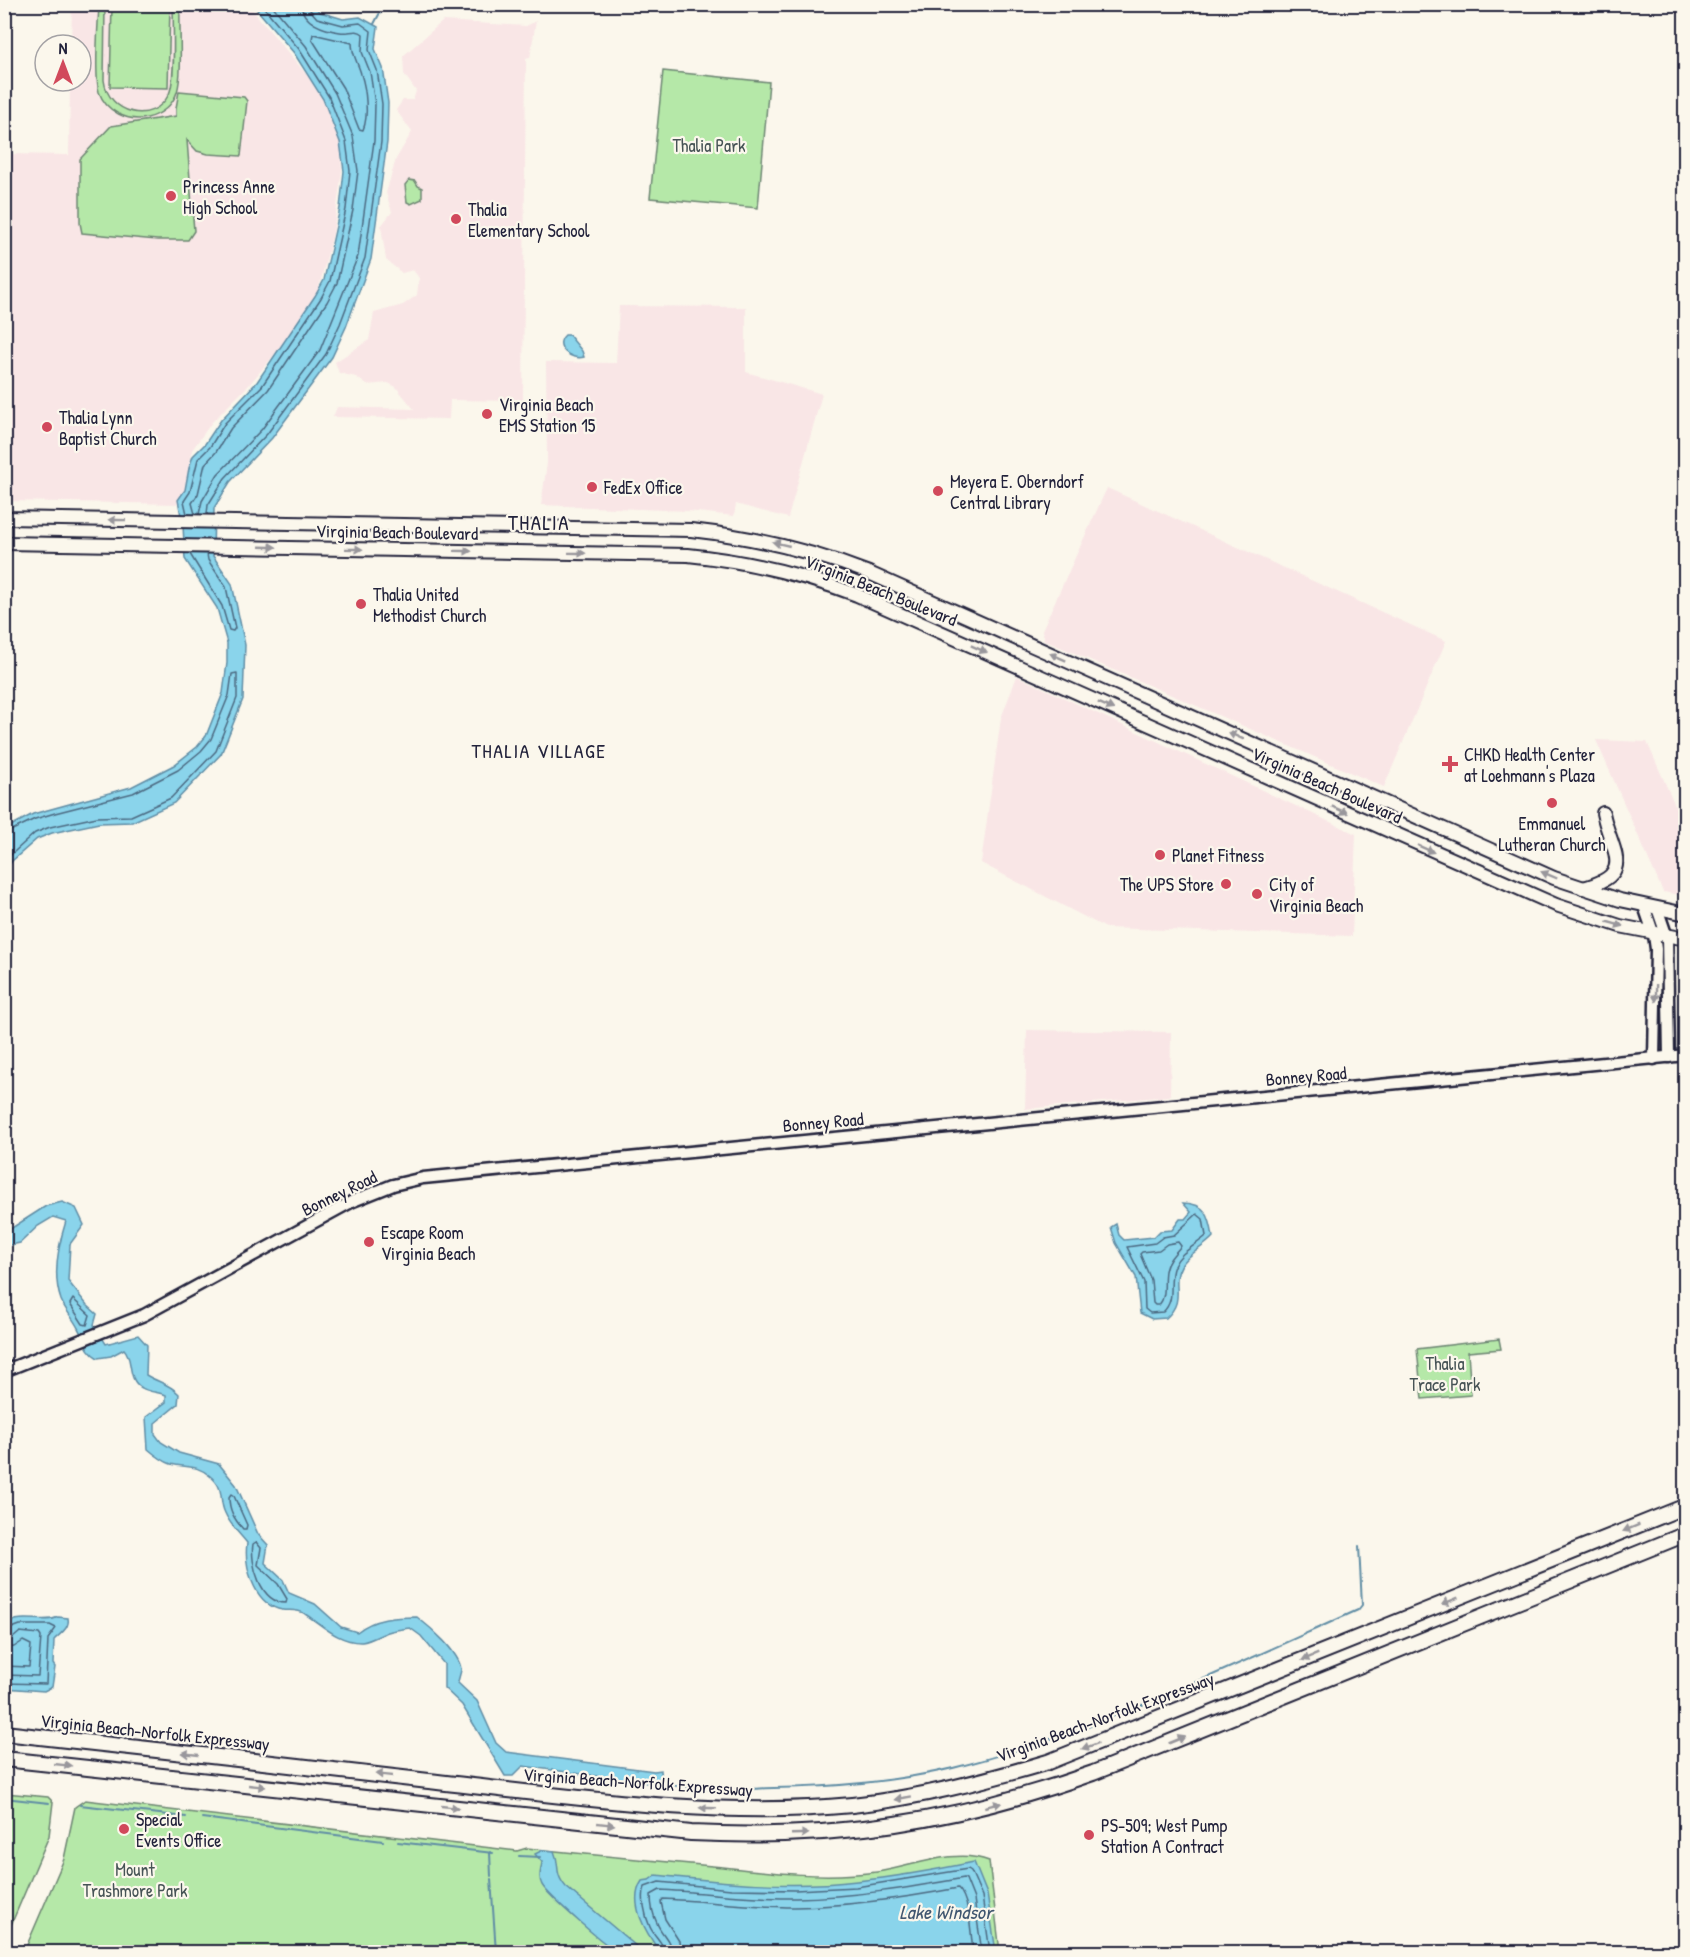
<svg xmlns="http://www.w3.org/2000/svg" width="1690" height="1957" viewBox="0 0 1690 1957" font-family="'Patrick Hand',sans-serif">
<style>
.built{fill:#f9e6e6}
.green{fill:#b5e8a8;stroke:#6c8572;stroke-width:1.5}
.water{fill:#8ad4eb;stroke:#608da5;stroke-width:1.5}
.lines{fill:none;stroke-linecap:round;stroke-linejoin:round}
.shore{stroke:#4c6981;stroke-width:1.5}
.stream{stroke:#608da5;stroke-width:2}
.secondary-casing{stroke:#22223b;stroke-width:15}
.primary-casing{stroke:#22223b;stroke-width:16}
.motorway-casing{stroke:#22223b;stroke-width:18}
.secondary{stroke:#fbf7ec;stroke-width:10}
.primary{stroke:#fbf7ec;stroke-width:12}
.motorway{stroke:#fbf7ec;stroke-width:14}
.oneway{fill:#99979c}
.poi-dot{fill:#d1495b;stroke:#fbf7ec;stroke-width:2}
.labels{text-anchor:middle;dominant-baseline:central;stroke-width:4.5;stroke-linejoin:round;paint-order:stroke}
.park-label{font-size:18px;fill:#475456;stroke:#fbf7ec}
.poi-label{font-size:18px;fill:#22223b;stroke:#fbf7ec;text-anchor:start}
.street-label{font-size:18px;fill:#22223b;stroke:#fbf7ec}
.neighbourhood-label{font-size:20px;letter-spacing:1.5px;fill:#22223b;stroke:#fbf7ec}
.water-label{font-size:20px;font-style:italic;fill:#415770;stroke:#fbf7ec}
.quarter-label{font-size:21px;letter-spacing:1.5px;fill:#22223b;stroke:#fbf7ec}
</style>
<rect width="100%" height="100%" fill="#fbf7ec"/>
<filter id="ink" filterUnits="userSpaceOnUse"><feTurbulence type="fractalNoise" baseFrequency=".0167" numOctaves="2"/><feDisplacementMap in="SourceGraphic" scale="12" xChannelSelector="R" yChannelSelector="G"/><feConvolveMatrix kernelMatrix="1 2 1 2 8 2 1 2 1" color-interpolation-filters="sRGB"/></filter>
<g filter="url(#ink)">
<g class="built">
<polygon points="72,5 248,5 318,88 340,136 342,171 333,234 316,299 292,334 248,386 212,422 192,450 182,504 5,501 4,154 69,155 70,81 81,81 81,45 71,45"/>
<polygon points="443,21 526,26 536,21 530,58 526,59 523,401 450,400 449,419 333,417 337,407 414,409 396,387 388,383 367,385 356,377 339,373 335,362 369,340 374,313 403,305 417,295 419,278 413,270 402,273 386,260 381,226 392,212 386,193 396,159 412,132 396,110 403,100 413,100 416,91 404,74 403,56"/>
<polygon points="619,306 746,307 746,372 822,394 788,518 736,504 734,516 688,511 541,505 547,463 546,362 616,363"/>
<polygon points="1107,488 1446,641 1384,787 1044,640 1042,630"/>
<polygon points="1017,676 1356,834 1352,936 1106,928 981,863 1001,718"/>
<polygon points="1596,740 1647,742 1685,828 1685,896 1663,892"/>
<polygon points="1027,1030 1171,1032 1170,1096 1025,1109"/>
</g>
<g class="green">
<path d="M99,5H105L104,80C108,114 153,126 169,94C176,80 173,23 173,5H180C179,27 183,73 177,92C173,105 161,115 147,118C128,122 106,112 99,92C94,74 98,26 99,5Z"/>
<polygon points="112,5 170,5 168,88 110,87"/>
<polygon points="663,71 769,82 758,208 650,198"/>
<polygon points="179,91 244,97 247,101 241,156 208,154 197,151 187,140 194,231 188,240 157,240 82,233 80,223 80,159 111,126 176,116 176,108"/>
<polygon points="409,180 415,181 418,186 422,188 422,199 411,204 407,202 405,185"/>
<polygon points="1499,1339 1501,1349 1468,1352 1471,1395 1422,1399 1417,1349"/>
<polygon points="5,1793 48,1797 53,1802 49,1836 5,1939"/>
<path d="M85,1800L517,1851L527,1848C592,1855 657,1861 723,1867C774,1873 826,1879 877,1872C912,1867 955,1847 989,1861L1000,1952H24L64,1859L75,1807Z"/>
</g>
<g class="water">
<polygon points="253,5 312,5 320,12 343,19 360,17 378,27 375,49 383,68 388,103 387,142 371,259 346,327 332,357 272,438 230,482 214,508 213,556 232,584 245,645 243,699 221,754 174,803 132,822 99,823 52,833 37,839 12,861 5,871 5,829 33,814 131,787 174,765 197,747 206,736 223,693 227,663 227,643 217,608 185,559 183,526 178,500 185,490 189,468 193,456 205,444 221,420 257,382 315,296 324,280 340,208 344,171 340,142 323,99 294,53"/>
<path d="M565,335H569L582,351L584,357C572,361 552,347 565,335Z"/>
<path d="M62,1202L76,1208L84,1225L70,1244L68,1281L87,1305L97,1314L94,1325L106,1344L138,1335L147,1345L146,1375C159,1383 169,1383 179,1394L178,1404L155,1423V1434L161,1442L179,1453L219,1464L236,1485L258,1534L268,1545L265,1563L283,1580L289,1593L315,1604L341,1627L357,1632C374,1618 395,1617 417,1617C430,1627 459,1652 461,1669C461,1673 458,1679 458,1683L477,1701L496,1743L506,1752L654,1771L661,1770L662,1785L523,1766L513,1776H505L462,1705L444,1688V1664L421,1636L410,1628C403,1629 395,1630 388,1632C380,1635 370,1641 362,1642C339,1643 322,1625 305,1614C297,1608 287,1612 278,1609C253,1601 244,1565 247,1543C239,1533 230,1525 225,1513C218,1499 226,1489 210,1476C196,1464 187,1468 171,1464C162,1461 155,1455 148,1449L146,1417L166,1402V1395C158,1392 148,1392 142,1388C126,1379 134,1359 124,1349L111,1356L98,1358C85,1351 85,1340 78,1328C73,1318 65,1310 61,1300C52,1275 58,1246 66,1221L53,1217L38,1226L20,1243L5,1246L4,1233L46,1206Z"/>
<path d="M1183,1203C1207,1203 1210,1218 1213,1237C1203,1248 1189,1253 1181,1266C1170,1285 1187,1299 1166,1318L1152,1319L1140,1313L1136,1277L1116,1243L1111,1227L1116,1224L1119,1235L1124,1240L1154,1237L1160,1231L1172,1230L1180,1219H1185L1191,1212Z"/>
<path d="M58,1617L68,1618C70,1628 61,1633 54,1640L53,1664L55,1667L52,1687L44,1691L5,1688V1632C11,1608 43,1626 58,1617Z"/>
<path d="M543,1850L554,1851C561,1867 553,1871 566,1887L643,1952C636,1953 626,1954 619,1952C609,1950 548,1895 542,1885C538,1878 541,1870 542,1862L535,1854Z"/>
<path d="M974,1862L987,1894L996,1952H660C647,1934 627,1903 642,1881L649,1880L656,1875C723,1882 790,1889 857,1881C896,1877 935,1870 974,1862Z"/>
</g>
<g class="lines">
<g class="shore">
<path d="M313,34L352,43C352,55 358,63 361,74C366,89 369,116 363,130L359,129L343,88L312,39Z"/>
<polyline points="187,514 184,501 190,492 198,459 210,447 225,423 262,386 321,298 330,281 346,209 350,171 346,141 329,97 299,49 261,4"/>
<polyline points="195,514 192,503 198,494 205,464 216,452 231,428 268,390 327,302 337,283 353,210 358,171 353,136 335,93 306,46 271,4"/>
<path d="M199,514L202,501L218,474L262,429L320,350L358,256L374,141L375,104L370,72L362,52L363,34C356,28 349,34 340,32C325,30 302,23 301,4"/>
<polyline points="207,514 208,505 225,478 267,434 326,354 340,324 365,258 381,142 382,104 377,70 369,50 371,31 360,23 343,25 317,18 310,10 308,4"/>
<polyline points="190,554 222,606 229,630 233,631 235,628 226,587 208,560 207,554"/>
<polyline points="4,834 35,819 55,813 133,793 178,770 201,751 211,739 229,695 232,674 237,673 237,698 216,751 171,798 131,816 97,817 50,827 35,833 4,861"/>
<path d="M1197,1214L1203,1219L1206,1236C1195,1246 1180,1252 1174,1266C1167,1282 1177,1299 1163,1312L1150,1313L1145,1309L1144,1282L1127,1247L1155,1243L1163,1237L1174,1235Z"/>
<path d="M1178,1242L1181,1246C1174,1254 1167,1261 1165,1271C1163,1283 1167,1296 1159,1305H1155L1153,1303L1151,1280L1140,1254L1142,1252L1159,1250L1167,1244Z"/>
<polygon points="73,1299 90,1315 87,1325 83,1324 70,1304"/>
<path d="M231,1494L234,1496L247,1525L246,1529H243C234,1519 229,1510 229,1497Z"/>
<path d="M256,1542L261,1548L258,1565L278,1584L287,1599L286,1603C260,1603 250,1563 253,1544Z"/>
<polyline points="4,1631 20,1625 50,1625 56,1628 48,1639 46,1684 4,1683"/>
<polyline points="4,1639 13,1638 20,1632 39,1634 41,1637 38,1676 4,1675"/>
<polyline points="4,1648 14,1647 23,1641 31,1645 29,1667 4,1666"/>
<path d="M665,1952C663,1942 654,1936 650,1927C645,1916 641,1897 645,1887L659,1882L731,1889L795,1890L856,1887L968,1869L971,1871L982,1896L990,1952"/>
<path d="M672,1952C671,1940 661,1934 657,1923C653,1915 651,1904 651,1895L660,1890C705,1892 750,1899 796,1898C853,1897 909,1888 964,1878L966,1879L974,1899L982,1952"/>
<path d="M681,1952L679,1941L665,1919L661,1902L663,1899C707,1901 751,1907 795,1907C850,1906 905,1898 958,1888C970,1899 971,1936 973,1952"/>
</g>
<g class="stream">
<polyline points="513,4 514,5"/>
<polyline points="374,24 383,7 387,4"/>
<path d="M661,1782C696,1793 737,1789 774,1788C834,1787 895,1782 953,1768C1094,1733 1226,1669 1358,1610L1362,1605L1359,1546"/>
<polyline points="4,1798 49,1803"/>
<polyline points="80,1805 186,1817"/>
<polyline points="202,1818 383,1841"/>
<polyline points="398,1842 493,1853"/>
<polyline points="490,1852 491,1876"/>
<polyline points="519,1856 540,1857"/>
<polyline points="491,1879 496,1952"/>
</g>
<g class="secondary-casing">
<g id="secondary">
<polyline points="1644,906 1654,935 1656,949 1654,1059"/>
<polyline points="1657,908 1667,937 1669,1057"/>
<polyline points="4,1371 144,1315 353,1201 393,1185 423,1178 1686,1055"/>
</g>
</g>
<g class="primary-casing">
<g id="primary">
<path d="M4,518L691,530C753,537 810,550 869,573L1554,878L1620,900L1686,914"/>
<path d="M4,543L688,555C747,561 802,574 857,595L1556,905L1620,926L1686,939"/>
<path d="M1583,888C1637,874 1611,852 1603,813"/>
</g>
</g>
<g class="motorway-casing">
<g id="motorway">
<path d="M4,1733C143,1748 281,1764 420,1780C560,1795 711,1819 852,1805C919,1798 984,1781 1048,1762L1686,1506"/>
<path d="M4,1759L691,1833C837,1840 955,1822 1093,1773L1686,1534"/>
</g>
</g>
<use href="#secondary" class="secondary"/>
<use href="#primary" class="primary"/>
<use href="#motorway" class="motorway"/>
</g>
<defs><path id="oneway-solid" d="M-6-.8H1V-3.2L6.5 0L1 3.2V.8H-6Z" transform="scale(1.5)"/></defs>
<g class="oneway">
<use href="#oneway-solid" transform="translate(117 520) rotate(-179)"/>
<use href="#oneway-solid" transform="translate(781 544) rotate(-167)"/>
<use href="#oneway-solid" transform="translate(268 547) rotate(2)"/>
<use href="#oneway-solid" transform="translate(354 549) rotate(1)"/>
<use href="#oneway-solid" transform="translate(463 551) rotate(1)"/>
<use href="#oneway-solid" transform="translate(577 553) rotate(1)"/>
<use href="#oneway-solid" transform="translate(979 649) rotate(24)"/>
<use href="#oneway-solid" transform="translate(1058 657) rotate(-156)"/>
<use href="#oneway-solid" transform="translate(1106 706) rotate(24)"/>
<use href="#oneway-solid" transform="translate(1236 736) rotate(-156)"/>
<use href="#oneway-solid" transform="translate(1340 810) rotate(24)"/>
<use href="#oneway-solid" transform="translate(1426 849) rotate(24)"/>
<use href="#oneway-solid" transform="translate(1549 875) rotate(-157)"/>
<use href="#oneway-solid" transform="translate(1615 924) rotate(16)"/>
<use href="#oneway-solid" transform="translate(1656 993) rotate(91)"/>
<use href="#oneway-solid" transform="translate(1631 1528) rotate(158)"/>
<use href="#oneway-solid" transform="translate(1450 1601) rotate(158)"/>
<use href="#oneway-solid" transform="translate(1310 1657) rotate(158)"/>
<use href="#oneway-solid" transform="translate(1177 1740) rotate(-22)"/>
<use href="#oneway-solid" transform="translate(1090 1746) rotate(160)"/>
<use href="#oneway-solid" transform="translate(190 1754) rotate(-174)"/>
<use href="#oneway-solid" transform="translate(63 1765) rotate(6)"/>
<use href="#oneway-solid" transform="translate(384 1775) rotate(-174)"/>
<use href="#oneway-solid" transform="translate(257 1786) rotate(6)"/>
<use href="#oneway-solid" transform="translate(903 1798) rotate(170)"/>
<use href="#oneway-solid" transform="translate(993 1805) rotate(-14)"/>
<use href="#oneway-solid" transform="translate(450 1807) rotate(6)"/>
<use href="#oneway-solid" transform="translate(708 1808) rotate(-178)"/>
<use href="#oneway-solid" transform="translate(606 1824) rotate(6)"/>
<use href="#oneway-solid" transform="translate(800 1834) rotate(-2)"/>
</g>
</g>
<g class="poi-dot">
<circle cx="171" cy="196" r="6"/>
<circle cx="456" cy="219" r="6"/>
<circle cx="487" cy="414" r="6"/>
<circle cx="47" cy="427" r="6"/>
<circle cx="592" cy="487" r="6"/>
<circle cx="938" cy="491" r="6"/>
<circle cx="361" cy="604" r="6"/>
<path d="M1447 755h6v6h6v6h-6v6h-6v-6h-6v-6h6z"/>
<circle cx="1552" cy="803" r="6"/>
<circle cx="1160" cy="855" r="6"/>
<circle cx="1226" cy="884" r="6"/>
<circle cx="1257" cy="894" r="6"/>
<circle cx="369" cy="1242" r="6"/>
<circle cx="124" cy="1829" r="6"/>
<circle cx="1089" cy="1835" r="6"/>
</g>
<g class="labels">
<g class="park-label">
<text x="709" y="145">Thalia Park</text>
<text x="1445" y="1363">Thalia<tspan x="1445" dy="21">Trace Park</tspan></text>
<text x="135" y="1869">Mount<tspan x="135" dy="21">Trashmore Park</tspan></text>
</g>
<g class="poi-label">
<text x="183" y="186">Princess Anne<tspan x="183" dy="21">High School</tspan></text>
<text x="468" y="209">Thalia<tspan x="468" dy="21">Elementary School</tspan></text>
<text x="499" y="404">Virginia Beach<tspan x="499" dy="21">EMS Station 15</tspan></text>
<text x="59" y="417">Thalia Lynn<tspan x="59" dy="21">Baptist Church</tspan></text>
<text x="950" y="481">Meyera E. Oberndorf<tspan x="950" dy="21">Central Library</tspan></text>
<text x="604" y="487">FedEx Office</text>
<text x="373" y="594">Thalia United<tspan x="373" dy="21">Methodist Church</tspan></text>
<text x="1464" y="754">CHKD Health Center<tspan x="1464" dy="21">at Loehmann's Plaza</tspan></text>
<text x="1552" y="823" text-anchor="middle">Emmanuel<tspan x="1552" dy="21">Lutheran Church</tspan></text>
<text x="1172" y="855">Planet Fitness</text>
<text x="1214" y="884" text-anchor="end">The UPS Store</text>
<text x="1269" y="884">City of<tspan x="1269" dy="21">Virginia Beach</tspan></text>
<text x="381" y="1232">Escape Room<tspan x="381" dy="21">Virginia Beach</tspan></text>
<text x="136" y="1819">Special<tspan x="136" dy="21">Events Office</tspan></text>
<text x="1101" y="1825">PS-509; West Pump<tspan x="1101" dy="21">Station A Contract</tspan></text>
</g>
<g class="street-label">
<text transform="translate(397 532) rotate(1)">Virginia Beach Boulevard</text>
<text transform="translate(881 590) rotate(22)">Virginia Beach Boulevard</text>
<text transform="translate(1327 785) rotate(24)">Virginia Beach Boulevard</text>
<text transform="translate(1306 1076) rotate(-5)">Bonney Road</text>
<text transform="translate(823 1122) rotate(-5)">Bonney Road</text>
<text transform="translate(339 1193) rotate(-26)">Bonney Road</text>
<text transform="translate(1105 1717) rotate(-20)">Virginia Beach-Norfolk Expressway</text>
<text transform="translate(155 1732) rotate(6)">Virginia Beach-Norfolk Expressway</text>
<text transform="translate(638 1782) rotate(4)">Virginia Beach-Norfolk Expressway</text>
</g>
<g class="neighbourhood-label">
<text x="539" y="750">THALIA VILLAGE</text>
</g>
<g class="water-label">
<text x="946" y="1911">Lake Windsor</text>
</g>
<g class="quarter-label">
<text x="539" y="522">THALIA</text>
</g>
</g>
<rect width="1690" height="1957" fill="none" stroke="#fbf7ec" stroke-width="24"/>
<rect x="12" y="12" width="1666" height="1933" fill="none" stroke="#22223b" stroke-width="2" filter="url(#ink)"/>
<g transform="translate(63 63)"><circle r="28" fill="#fbf7ec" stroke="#a4a2a5" stroke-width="1.5"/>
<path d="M0-4.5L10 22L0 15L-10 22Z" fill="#d1495b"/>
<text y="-9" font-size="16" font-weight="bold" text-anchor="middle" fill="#22223b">N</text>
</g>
</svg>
